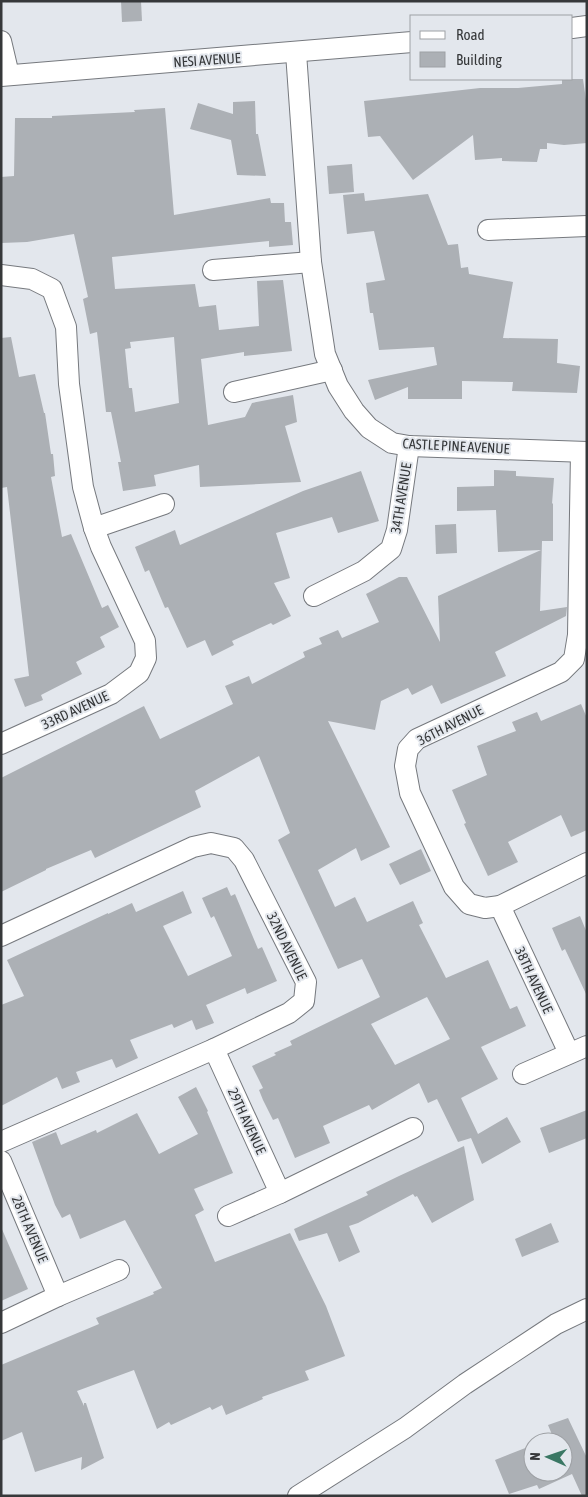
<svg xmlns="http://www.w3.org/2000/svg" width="588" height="1497" viewBox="0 0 588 1497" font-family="'Asap Condensed',sans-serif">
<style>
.building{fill:#acb0b5;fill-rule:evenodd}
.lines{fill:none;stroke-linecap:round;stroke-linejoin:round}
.street-casing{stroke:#76797e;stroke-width:22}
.street{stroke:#fff;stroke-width:20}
.labels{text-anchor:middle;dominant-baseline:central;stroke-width:4;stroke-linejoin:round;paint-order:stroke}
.street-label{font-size:14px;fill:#36383a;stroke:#e3e7ed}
</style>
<rect width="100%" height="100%" fill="#e3e7ed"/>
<g class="building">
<polygon points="121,1 141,1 142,21 122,22"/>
<polygon points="562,79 583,79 587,107 587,143 564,145 547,143 547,149 540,149 537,162 502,161 502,158 475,160 473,135 413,180 380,136 368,137 364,101 480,88 518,88 562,84"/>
<polygon points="255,101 256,134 258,134 266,176 237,175 231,140 190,129 198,103 233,114 233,102"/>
<path d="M165,108L174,215L270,198L271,203H284L285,222H291L293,245L269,247V241L112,257L115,289L195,284L199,307L216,305L219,330L259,326L257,281L283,280L292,351L244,356V352L201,359L208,425L245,417L252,403L293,395L297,422L285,426L301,482L200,487L199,465L154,475L156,486L123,491L118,462H121L111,412H106L97,332L90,334L83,299L88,297L74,234L27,242L1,243V177L14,176L15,118H52V116L135,112L134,110ZM174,337L179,403L135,412L132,388H129L125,349L131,348L130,342Z"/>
<polygon points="352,164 354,192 329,194 327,166"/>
<polygon points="364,193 365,201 428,194 448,245 458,244 461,268 468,267 469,274 513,282 503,338 558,339 557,363 580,366 577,393 512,391 513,382 462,381 462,399 408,399 408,387 375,400 368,380 437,365 434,347 379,350 373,313 370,313 366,283 385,280 374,231 347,234 343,195"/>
<polygon points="11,337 19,377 35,374 44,413 45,413 51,454 53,454 55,476 51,477 62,537 71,534 102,608 108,605 119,627 100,637 105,647 76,662 82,674 41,695 43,700 25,707 14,679 29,676 7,487 1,488 1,338"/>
<path d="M494,470L516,471V476L554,478L552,504L553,503V541H542L540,611L567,607L566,616L495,652L506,676L441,704L432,685L412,695L408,688L381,701L375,730L328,721L390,847L361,861L356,848L318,870L335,907L355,897L367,922L413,901L423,923L419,925L446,978L488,960L510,1009L517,1006L526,1026L481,1047L498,1079L461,1098L478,1134L507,1117L521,1142L482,1164L471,1138L458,1142L437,1099L428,1103L419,1083L372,1110L369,1105L323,1126L330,1143L295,1158L278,1118L273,1120L263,1100L259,1090L263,1088L252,1066L276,1055L274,1053L292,1045L290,1041L380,997L362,959L338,969L278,840L290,833L259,756L195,791L201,807L95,858L91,850L46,869V870L1,892V778L144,706L160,739L233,704L225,686L249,676L252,684L305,657L303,652L322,644L319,638L338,630L342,638L379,622L366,594L399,577H407L440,642L438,596L541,550L498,552L496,510L457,511V487L494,486ZM427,997L450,1039L395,1065L371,1024Z"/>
<polygon points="361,471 379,521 338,533 332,517 276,533 290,578 274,583 291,616 273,625 271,623 232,641 234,645 212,656 205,640 187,648 168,607 165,608 149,570 145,572 135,547 175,530 180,545 303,491"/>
<polygon points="456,524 457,553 436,554 435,525"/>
<polygon points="581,704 587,718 587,830 571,837 561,815 508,842 518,862 488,876 464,824 466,823 452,790 487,775 477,746 516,731 512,722 537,712 541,721"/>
<polygon points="421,849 431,871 400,885 389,864"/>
<polygon points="227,887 231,896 235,894 258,949 262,947 277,981 247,994 245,988 206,1005 214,1023 196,1030 192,1020 174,1028 172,1024 130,1040 138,1058 116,1068 112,1059 76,1072 80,1082 62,1089 57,1077 1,1106 1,1005 24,996 7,960 108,913 108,914 132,903 136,912 183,891 192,913 163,926 188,976 232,956 214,916 211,918 202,898"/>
<polygon points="580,916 587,933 587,996 565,949 562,951 552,928"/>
<polygon points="196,1087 208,1111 207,1112 233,1173 194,1189 204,1210 195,1215 215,1262 290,1233 326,1306 345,1356 305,1371 309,1380 262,1397 263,1399 226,1415 222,1405 212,1410 210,1407 171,1425 169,1422 157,1429 134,1370 77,1391 84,1406 84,1403 86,1403 104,1458 81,1470 82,1457 35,1472 22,1432 1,1441 1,1365 99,1324 96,1318 154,1294 153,1292 162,1288 125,1220 80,1239 70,1214 62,1218 55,1205 32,1142 56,1132 61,1145 96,1130 97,1133 137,1113 159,1154 198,1134 178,1097"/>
<polygon points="587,1110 587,1138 549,1153 540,1128"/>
<polygon points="464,1146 474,1200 432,1223 417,1196 415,1197 413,1194 358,1223 349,1226 360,1252 339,1262 327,1233 299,1241 294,1229 368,1195 366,1192 399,1176"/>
<polygon points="551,1223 559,1242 522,1257 515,1239"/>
<polygon points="1,1227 28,1289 1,1301"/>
<polygon points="568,1418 587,1458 587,1496 582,1496 572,1474 539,1489 537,1485 509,1494 495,1460 533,1445 533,1472 563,1472 563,1442 540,1442 553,1437 548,1425"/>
</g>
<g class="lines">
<g class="street-casing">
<g id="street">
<polyline points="572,28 587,26"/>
<polyline points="1,41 9,75"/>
<polyline points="296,53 311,262 325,354 338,386 354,411 369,428 392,443 409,446 587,452"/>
<polyline points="1,76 412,42"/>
<polyline points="488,230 587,226"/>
<polyline points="213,270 311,262"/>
<polyline points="1,275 32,279 52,289 66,327 69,384 83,487 94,528 101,547 145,641 146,658 139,673 111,694 1,744"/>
<polyline points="234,392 332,370"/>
<polyline points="581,452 578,635 574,659 561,672 417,739 408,749 405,766 410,793 454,887 469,904 485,908 500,906 587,863"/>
<polyline points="94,528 164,504"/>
<polyline points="314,596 364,571 391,549 397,530 409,446"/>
<polyline points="500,906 569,1053"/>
<polyline points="1,936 193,847 211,843 234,848 244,860 306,982 304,1001 289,1013 214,1049 1,1142"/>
<polyline points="214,1049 280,1193"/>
<polyline points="523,1074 587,1046"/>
<polyline points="1,1161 58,1296"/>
<polyline points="228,1216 280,1193 413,1128"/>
<polyline points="1,1323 58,1296 119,1270"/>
<polyline points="298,1496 405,1428 465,1384 556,1324 587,1309"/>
</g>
</g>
<use href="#street" class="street"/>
</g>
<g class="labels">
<g class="street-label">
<text transform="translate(207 60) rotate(-4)">NESI AVENUE</text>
<text transform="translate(456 446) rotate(3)">CASTLE PINE AVENUE</text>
<text transform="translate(401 498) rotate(-81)">34TH AVENUE</text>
<text transform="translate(75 710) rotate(-25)">33RD AVENUE</text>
<text transform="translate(450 725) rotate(-27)">36TH AVENUE</text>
<text transform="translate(287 946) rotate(64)">32ND AVENUE</text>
<text transform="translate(534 980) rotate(65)">38TH AVENUE</text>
<text transform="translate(247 1121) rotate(65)">29TH AVENUE</text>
<text transform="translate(30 1229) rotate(67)">28TH AVENUE</text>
</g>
</g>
<rect width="588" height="1497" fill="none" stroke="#36383a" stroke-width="5"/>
<rect x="410" y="15" width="162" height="65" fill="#e3e7ed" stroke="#9ea1a5"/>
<rect x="420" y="31" width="25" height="8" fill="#ffffff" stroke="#9ea1a5"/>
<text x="456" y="40" font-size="15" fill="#36383a">Road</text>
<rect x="420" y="52" width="25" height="15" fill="#acb0b5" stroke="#9ea1a5"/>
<text x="456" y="65" font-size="15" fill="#36383a">Building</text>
<g transform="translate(548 1457) rotate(272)"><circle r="24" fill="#e3e7ed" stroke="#9ea1a5"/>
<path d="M0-4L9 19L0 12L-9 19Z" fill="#3a7764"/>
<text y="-8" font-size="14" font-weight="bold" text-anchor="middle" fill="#36383a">N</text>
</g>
</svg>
